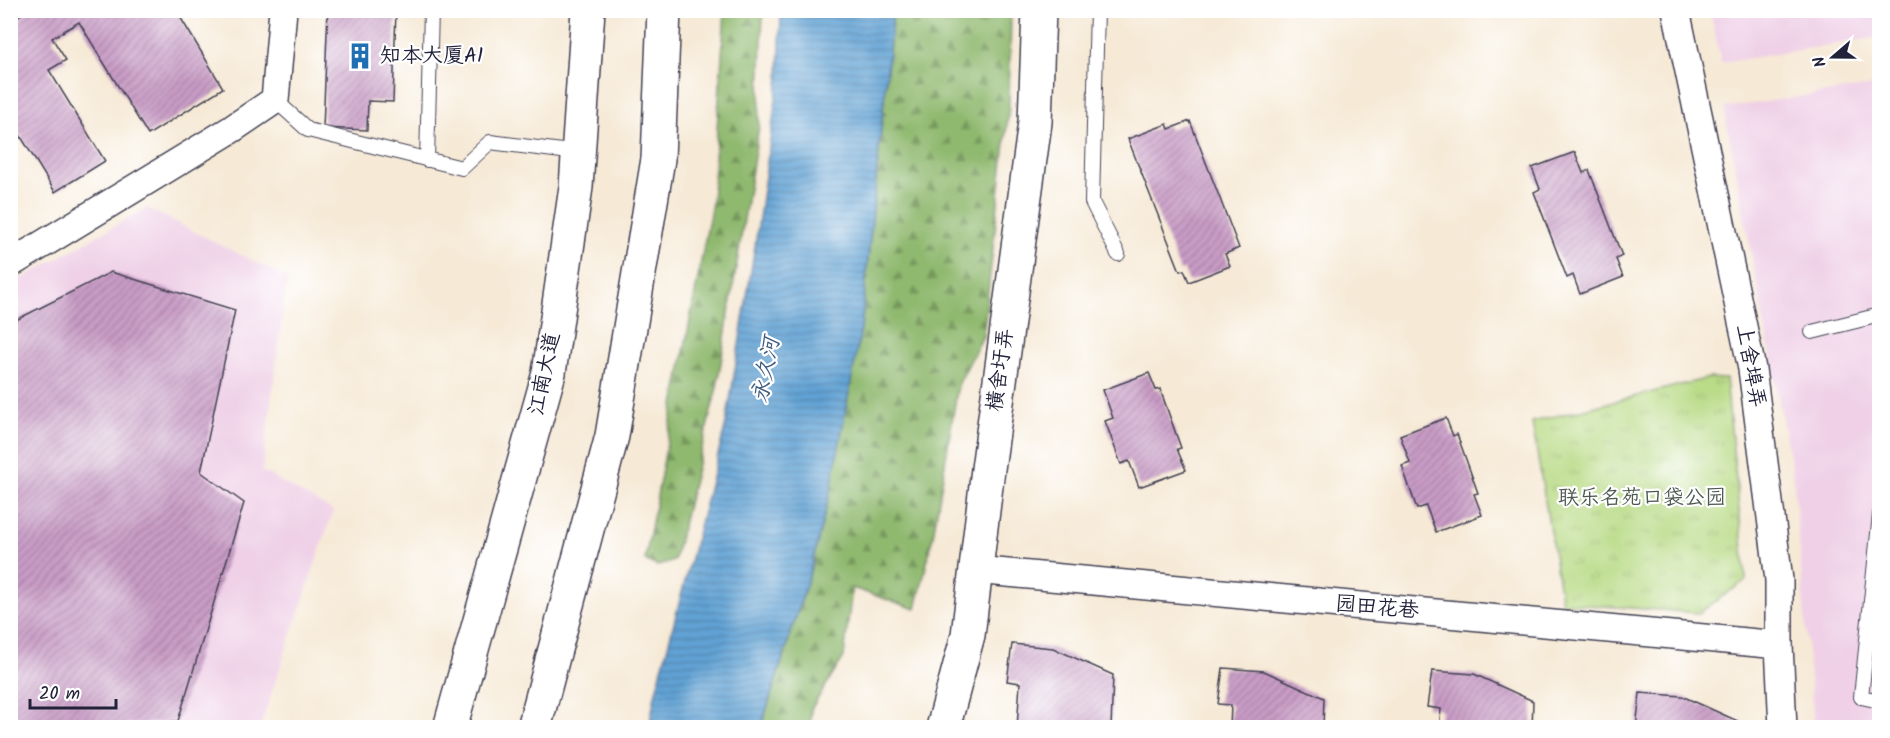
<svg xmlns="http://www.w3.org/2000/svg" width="1890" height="738" viewBox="0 0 1890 738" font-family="Kalam,'LXGW WenKai TC',sans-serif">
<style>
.built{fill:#efd0e7}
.forest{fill:url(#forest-firs);stroke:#596e55;stroke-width:1.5}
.park{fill:url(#park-tufts);stroke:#6c7e5e;stroke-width:1.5}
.water{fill:url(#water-rules);stroke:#426288;stroke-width:1.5}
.building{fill:url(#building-hatch)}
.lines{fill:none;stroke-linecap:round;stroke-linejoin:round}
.service-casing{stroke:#424052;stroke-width:16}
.minor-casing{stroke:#424052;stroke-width:30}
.tertiary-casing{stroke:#424052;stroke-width:36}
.primary-casing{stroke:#424052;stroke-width:36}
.service{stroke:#fff;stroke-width:14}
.minor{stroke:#fff;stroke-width:27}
.tertiary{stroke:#fff;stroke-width:33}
.primary{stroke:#fff;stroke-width:33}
.labels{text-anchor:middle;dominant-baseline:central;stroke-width:4.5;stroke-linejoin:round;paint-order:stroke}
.poi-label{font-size:21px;fill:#22223b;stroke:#fff;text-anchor:start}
.street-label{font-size:21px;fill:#22223b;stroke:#fff}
.park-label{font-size:21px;fill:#4e5950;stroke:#fff}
.water-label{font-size:22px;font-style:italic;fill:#3e5c80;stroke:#fff}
</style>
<defs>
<pattern id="forest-firs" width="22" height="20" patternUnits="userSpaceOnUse" patternTransform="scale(1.5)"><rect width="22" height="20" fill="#90b96f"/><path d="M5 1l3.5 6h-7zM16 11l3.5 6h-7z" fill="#75965c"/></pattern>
<pattern id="park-tufts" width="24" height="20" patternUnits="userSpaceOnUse" patternTransform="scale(1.5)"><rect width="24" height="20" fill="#b6d981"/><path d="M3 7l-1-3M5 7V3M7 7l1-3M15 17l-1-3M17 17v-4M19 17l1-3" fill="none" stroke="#9cba70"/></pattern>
<pattern id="water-rules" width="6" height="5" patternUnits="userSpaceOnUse" patternTransform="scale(1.5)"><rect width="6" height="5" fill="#61a2d4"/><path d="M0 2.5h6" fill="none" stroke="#5084ad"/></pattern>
<pattern id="building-hatch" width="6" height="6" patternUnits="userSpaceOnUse" patternTransform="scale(1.5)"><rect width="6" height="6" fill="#c99cc6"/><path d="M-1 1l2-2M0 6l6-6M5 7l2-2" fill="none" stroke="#a37fa2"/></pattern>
</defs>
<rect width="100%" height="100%" fill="#fff"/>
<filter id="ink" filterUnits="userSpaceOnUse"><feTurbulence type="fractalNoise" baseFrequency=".0167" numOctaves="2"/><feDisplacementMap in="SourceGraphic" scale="12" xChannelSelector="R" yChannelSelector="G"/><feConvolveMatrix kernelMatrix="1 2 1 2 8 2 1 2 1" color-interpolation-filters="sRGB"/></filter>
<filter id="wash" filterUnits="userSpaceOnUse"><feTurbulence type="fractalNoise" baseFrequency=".008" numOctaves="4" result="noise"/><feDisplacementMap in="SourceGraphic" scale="24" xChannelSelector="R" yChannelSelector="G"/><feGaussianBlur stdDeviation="1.35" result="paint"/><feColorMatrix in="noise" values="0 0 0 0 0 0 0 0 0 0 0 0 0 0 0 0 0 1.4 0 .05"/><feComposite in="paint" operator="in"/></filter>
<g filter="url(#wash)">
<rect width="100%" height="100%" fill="#f6e9d5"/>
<g class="built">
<polygon points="1710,11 1879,11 1879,37 1721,63"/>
<polygon points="1879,85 1879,727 1814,727 1794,482 1724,108"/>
<polygon points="147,208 287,278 262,471 333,511 260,727 11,727 10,285"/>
</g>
<g class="forest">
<polygon points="725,11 763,11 759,126 717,387 674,561 657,566 645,560 712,203"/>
<polygon points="893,11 1011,11 1009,107 983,336 958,385 933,536 916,609 852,588 844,657 811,709 810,727 761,728 809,576 861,329"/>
</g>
<polygon class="park" points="1709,378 1726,379 1746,580 1699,613 1562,603 1532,422"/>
<polygon class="water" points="781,11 893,11 861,329 831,489 809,576 761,727 649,727 655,695 726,424 755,246 779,77"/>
<g id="blocks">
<g class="building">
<polygon points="27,10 176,10 223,88 148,135 79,22 52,38 66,60 49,70 105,161 55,192 10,119 10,21"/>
<polygon points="328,10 396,10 393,102 368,101 367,130 323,128"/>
<polygon points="1190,121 1239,248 1225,254 1230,266 1189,282 1184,270 1180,271 1128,139 1167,124 1169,129"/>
<polygon points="1575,152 1583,173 1589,170 1622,256 1616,259 1623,277 1580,294 1573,275 1567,278 1534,192 1540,189 1532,168"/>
<polygon points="111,272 235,310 201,472 244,503 178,721 78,728 10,728 10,323"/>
<polygon points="1149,373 1156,390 1160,389 1181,448 1177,449 1186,470 1139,487 1129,461 1121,464 1105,421 1113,418 1103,390"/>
<polygon points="1446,418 1453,436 1457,434 1478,493 1474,494 1482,515 1436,532 1426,506 1417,509 1402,466 1410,463 1400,435"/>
<polygon points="1012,644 1053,648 1113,675 1111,728 1017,728 1020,683 1007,681"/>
<polygon points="1223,668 1264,671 1324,698 1323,728 1230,728 1231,705 1218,704"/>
<polygon points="1432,671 1474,674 1533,701 1532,728 1439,728 1441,709 1427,707"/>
<polygon points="1640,693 1682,696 1742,723 1742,728 1636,728"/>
</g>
</g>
</g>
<g filter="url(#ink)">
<use href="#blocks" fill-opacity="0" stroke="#424052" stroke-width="1.5"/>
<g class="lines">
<g class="service-casing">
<g id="service">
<polyline points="1097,10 1092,202 1118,254"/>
<polyline points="1878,10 1880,19"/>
<polyline points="275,100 308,130 462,168 490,142 578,153"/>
<polyline points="427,160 431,10"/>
<polyline points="1812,332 1880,315"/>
<polyline points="1880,514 1861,697 1880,701"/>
</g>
</g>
<g class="minor-casing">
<g id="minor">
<polyline points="1676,10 1752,369 1779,580 1779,645 1783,728"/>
<polyline points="10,264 232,129 275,100 283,10"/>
<polyline points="975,570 1779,645"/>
</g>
</g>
<g class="tertiary-casing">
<polyline id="tertiary" points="943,728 968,635 988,469 1035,122 1039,10"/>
</g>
<g class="primary-casing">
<g id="primary">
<polyline points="450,728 549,373 576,187 588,10"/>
<polyline points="534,728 612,436 658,159 664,10"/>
</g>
</g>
<use href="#service" class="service"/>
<use href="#minor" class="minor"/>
<use href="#tertiary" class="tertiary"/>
<use href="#primary" class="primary"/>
</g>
</g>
<defs>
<g id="building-bare" transform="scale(2.07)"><path d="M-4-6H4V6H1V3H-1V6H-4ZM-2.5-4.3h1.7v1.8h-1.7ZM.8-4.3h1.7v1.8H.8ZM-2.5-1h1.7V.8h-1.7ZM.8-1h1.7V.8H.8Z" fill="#1f6fb2" stroke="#fff" stroke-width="2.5" paint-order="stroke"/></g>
</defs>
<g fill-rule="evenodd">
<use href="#building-bare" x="360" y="56"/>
</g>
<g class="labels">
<g class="poi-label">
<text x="380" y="56">知本大厦A1</text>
</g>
<g class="street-label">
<text transform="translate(1750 366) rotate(80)">上舍埠弄</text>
<text transform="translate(1001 370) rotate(-82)">横舍圩弄</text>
<text transform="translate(545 374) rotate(-78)">江南大道</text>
<text transform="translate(1377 608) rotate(5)">园田花巷</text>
</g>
<g class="park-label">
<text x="1642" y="498">联乐名苑口袋公园</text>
</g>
<g class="water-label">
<text transform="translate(767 370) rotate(-79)">永久河</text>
</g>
</g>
<rect width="1890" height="738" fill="none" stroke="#fff" stroke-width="36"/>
<g transform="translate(1833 57) rotate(250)" stroke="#ffffff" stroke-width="4.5" paint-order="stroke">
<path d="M0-4.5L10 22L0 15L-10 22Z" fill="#22223b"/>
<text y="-9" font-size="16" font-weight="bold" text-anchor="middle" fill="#22223b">N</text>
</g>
<path d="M30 699v9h86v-9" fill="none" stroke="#22223b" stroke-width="3"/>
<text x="39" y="699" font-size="18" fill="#22223b" stroke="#ffffff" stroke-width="4.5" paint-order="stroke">20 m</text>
</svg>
